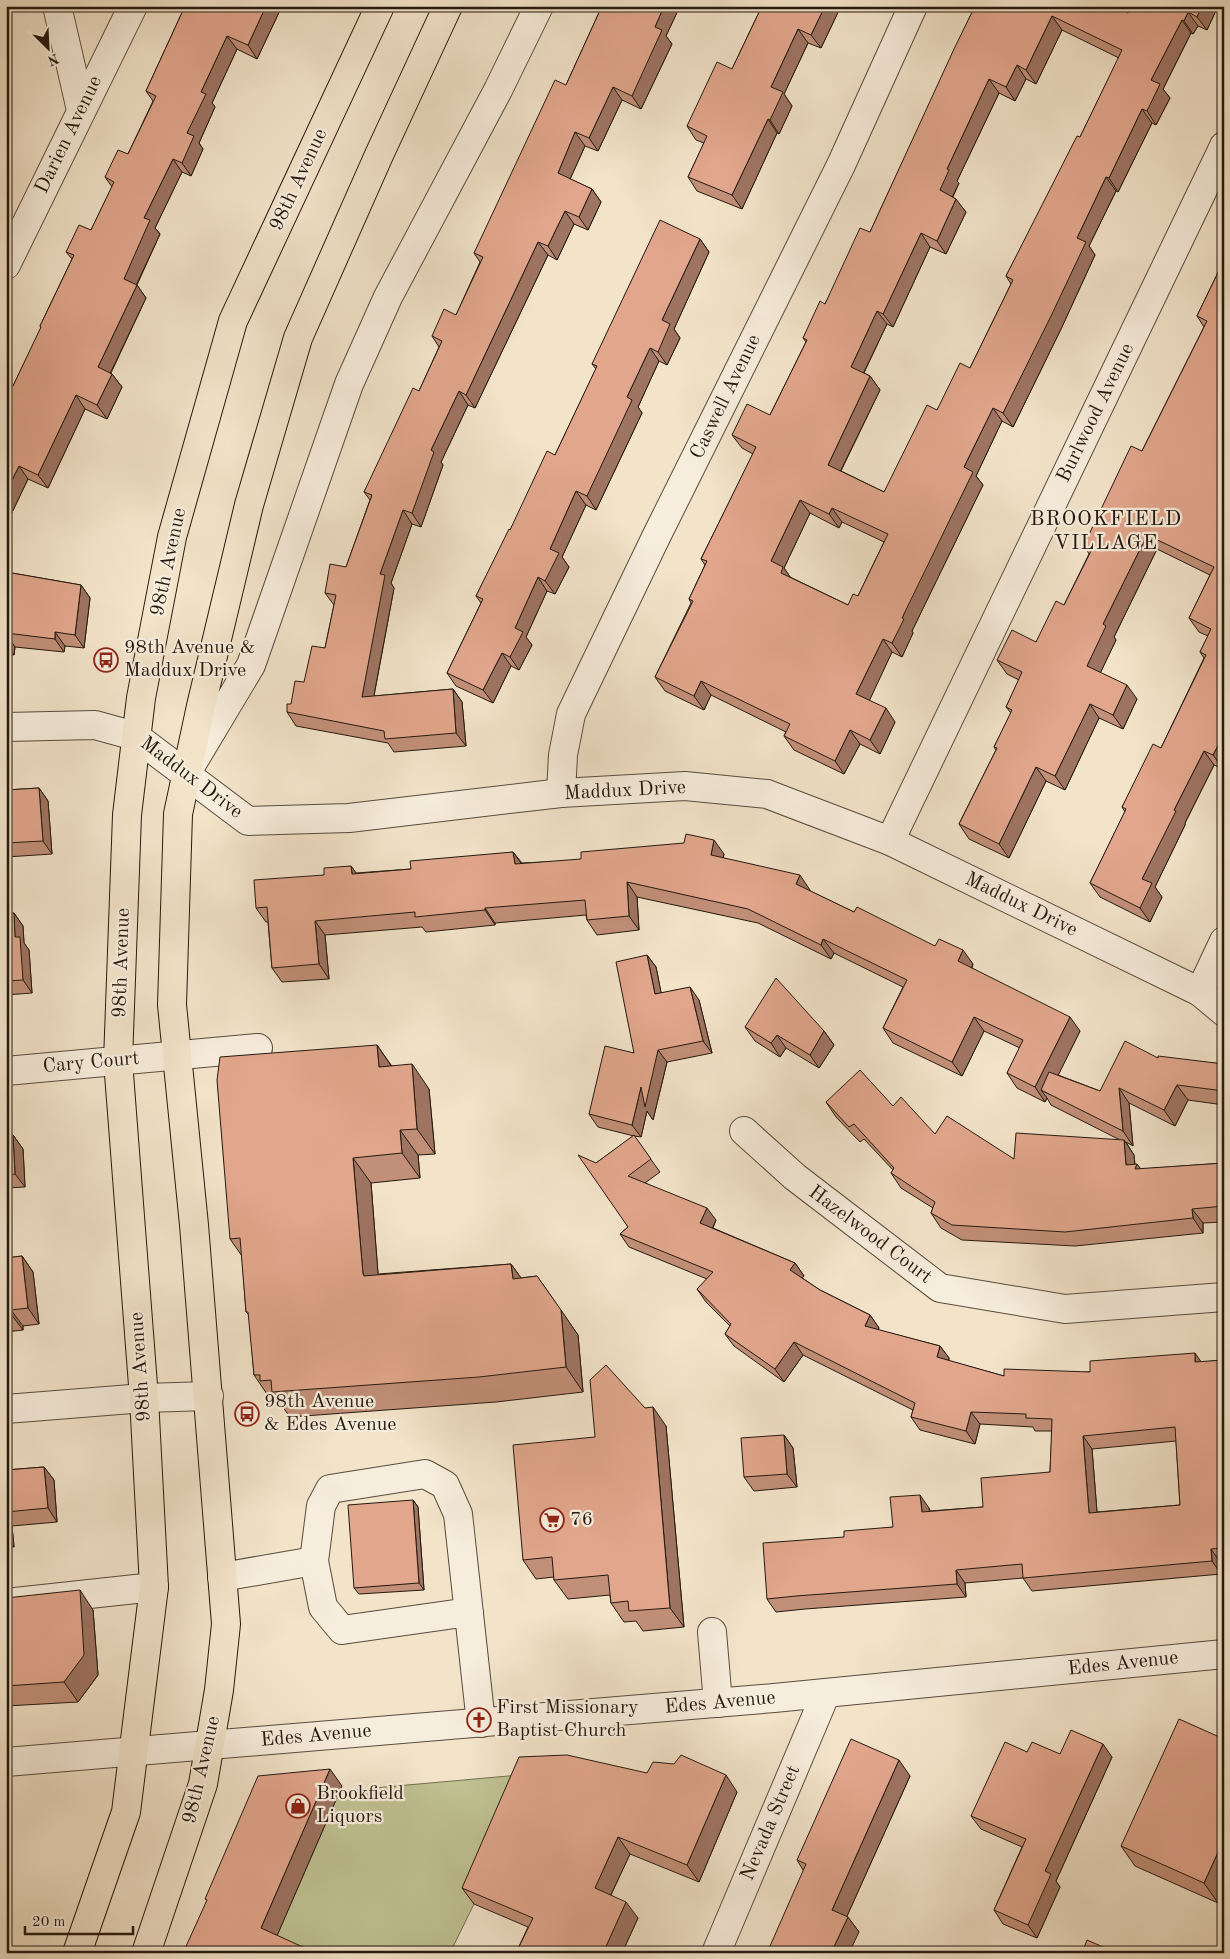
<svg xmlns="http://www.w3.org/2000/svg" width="1230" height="1959" viewBox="0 0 1230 1959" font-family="'Old Standard TT',serif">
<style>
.green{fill:#c0c293;stroke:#726e51}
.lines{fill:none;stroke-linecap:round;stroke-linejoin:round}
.minor-casing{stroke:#584c3e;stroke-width:30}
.major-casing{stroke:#24190f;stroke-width:30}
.minor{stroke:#f7eddc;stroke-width:28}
.major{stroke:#f2e3c9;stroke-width:28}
.wall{fill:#c28f78;stroke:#24190f;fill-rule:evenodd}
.shaded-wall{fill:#9e7462;stroke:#24190f}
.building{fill:#e1a68c;stroke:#24190f;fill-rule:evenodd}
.labels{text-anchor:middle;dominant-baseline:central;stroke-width:4.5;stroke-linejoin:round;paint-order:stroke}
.street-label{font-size:20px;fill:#24190f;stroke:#f7eddc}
.poi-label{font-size:20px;fill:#24190f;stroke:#f7eddc;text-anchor:start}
.neighbourhood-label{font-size:21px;letter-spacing:1px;fill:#24190f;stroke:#f7eddc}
</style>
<rect width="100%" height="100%" fill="#f2e3c9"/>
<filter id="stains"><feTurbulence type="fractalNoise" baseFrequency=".004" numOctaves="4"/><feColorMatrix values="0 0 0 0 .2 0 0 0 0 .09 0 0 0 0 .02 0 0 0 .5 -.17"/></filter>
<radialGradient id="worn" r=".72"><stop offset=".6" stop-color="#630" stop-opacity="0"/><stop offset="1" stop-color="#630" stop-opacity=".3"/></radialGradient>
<polygon class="green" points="531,1774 474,1904 450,1953 305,1953 275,1940 340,1791"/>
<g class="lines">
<g class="minor-casing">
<g id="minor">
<polyline points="57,6 81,110"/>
<polyline points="6,265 133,6"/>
<polyline points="6,727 95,725 135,736 248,821 349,818 561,793 685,786 767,794 890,841 1200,992 1224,1012"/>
<polyline points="190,767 251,665 349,384 388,297 498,90 539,6"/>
<polyline points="561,793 563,755 571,714 656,537 841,165 913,6"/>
<polyline points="890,841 1224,146"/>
<polyline points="1200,992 1224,941"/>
<polyline points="6,1071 258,1048"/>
<polyline points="744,1131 795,1177 940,1288 1065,1309 1224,1297"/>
<polyline points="6,1409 144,1398 209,1396"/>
<polyline points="222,1577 314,1561"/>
<polyline points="6,1603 154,1587"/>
<polyline points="469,1612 342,1630 323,1607 314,1561 321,1506 330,1489 425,1474 445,1485 458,1514 481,1723"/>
<polyline points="712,1632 718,1703"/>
<polyline points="6,1762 774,1698 1224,1654"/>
<polyline points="716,1953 826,1693"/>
</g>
</g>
<g class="major-casing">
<g id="major">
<polyline points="77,1953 126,1812 154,1587 144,1398 118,1061 127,815 141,698 172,537 233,321 380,6"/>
<polyline points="146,1953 203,1784 219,1690 226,1624 194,1225 172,1005 178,814 201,706 249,505 298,338 379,155 448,6"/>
</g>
</g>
<use href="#minor" class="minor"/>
<use href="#major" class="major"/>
</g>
<g class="wall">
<polygon points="185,6 282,6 257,59 237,49 212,103 215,107 199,143 203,149 191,176 182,172 155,228 160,234 137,285 146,298 111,373 122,387 107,419 85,409 48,488 28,479 6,525 6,382 13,386 41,328 40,326 72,259 66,252 91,230 112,187 105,177 128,154 153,101 146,91"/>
<polygon points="602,6 680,6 666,36 672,44 641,109 622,100 598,151 585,146 570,179 592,189 601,202 588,230 574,224 557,260 548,255 475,408 468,405 441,462 443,465 421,527 412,524 391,583 394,588 374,696 453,689 462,702 466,746 394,752 388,743 296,726 287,712 291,704 325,648 334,605 325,593 346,567 370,500 364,492 419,391 439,347 432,336 456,315 480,262 474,253 566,85"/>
<polygon points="762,6 841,6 821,48 808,43 784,94 792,106 779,134 777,133 742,209 697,191 688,177 704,143 696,140 687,126 732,69"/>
<path d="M975,6L1128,13L1131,6H1218L1207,30L1198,26L1193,34L1191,33L1163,89L1170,98L1156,125L1152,123L1118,192L1116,191L1089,246L1095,255L1061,329L1013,427L1002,421L976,476L983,485L912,631L913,633L902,657L892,652L869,700L895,722L880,754L860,744L844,774L794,750L784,736L786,732L711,695L704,710L665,691L655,677L691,603L689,599L705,565L701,559L753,454L742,448L732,435L770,415L806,342L803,338L870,232ZM1062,30L1119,58L1080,137L1006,276L1011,284L970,368L937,410L884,492L841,471L880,390L870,376L864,373L887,324L893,327L930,247L946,254L966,212L953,197L959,183L957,181L999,93L1015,101L1026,79L1036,84ZM810,513L839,528L842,522L884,542L858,596L848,605L790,577L784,568Z"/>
<polygon points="700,239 709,252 674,329 680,338 667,365 659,361 638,407 642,413 596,510 586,505 562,557 569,567 555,594 547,591 526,637 532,645 519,670 511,666 493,703 456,686 447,673 481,603 476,596 510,530 555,455 596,369 592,364"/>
<polygon points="1224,260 1223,769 1214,765 1185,823 1185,825 1155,887 1162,897 1150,922 1100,897 1090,883 1125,812 1122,807 1161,748 1204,658 1200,652 1208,636 1199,632 1189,618 1210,575 1157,549 1114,637 1116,640 1100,673 1137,699 1123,729 1099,718 1065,790 1046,781 1009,858 969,839 959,824 996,750 994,747 1011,713 1006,707 1019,680 1007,674 997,660 1036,642 1064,605 1089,554 1084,545 1142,451 1204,327 1197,316"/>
<polygon points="6,572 81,585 90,598 84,648 65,646 64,652 15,647 14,655 6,654"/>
<polygon points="39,788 48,801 52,854 6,857 6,790"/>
<polygon points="513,852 522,863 724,854 723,858 810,890 810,891 854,912 973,964 972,968 1080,1031 1058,1075 1100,1091 1158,1058 1224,1064 1224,1105 1188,1100 1175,1126 1129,1103 1133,1146 1126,1142 1134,1155 1135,1164 1141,1169 1224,1163 1224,1222 1203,1223 1203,1233 1075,1246 962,1240 941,1228 931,1213 933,1208 901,1188 891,1173 893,1170 864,1139 860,1142 836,1117 826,1102 893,1106 935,1134 1014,1159 1120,1140 1051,1105 1047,1098 1045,1102 1017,1088 1007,1073 1020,1048 984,1031 962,1076 893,1043 883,1028 903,987 834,953 831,959 758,923 637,897 639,930 597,935 587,920 586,915 495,923 495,925 426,932 422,927 325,935 329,979 282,982 272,968 268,922 266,922 256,908 324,875 351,866 356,873 411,869"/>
<polygon points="14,913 23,926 24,943 29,950 32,993 6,995 6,914"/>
<path d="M647,955L656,967L661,993L699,1000L712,1053L667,1062L653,1120L647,1111L641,1137L634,1136L660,1172L645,1183L716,1220L713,1228L795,1263L804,1276L802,1278L820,1290L870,1315L879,1328L878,1330L940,1346L949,1358V1361L1004,1376L1090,1372L1224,1360V1562H1220L1221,1574L1032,1591L1023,1578L965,1583L966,1597L805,1609L776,1612L767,1599L844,1537L893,1527L929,1508L930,1511L983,1507L1050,1472L1052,1431H1035L1033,1427L980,1424L975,1444L920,1430L911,1417L913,1410L803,1355L784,1382L734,1346L725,1334L730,1326L706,1302L697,1289L707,1279L629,1247L620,1234L628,1227L596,1163L634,1136L598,1127L589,1114L634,1053ZM1176,1441L1180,1505L1097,1512L1092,1449Z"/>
<polygon points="745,1027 824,1031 834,1045 819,1068 786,1048 780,1057 755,1041"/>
<polygon points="377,1045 391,1065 429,1089 435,1154 418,1155 420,1178 371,1183 378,1274 511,1264 521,1278 537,1276 578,1335 583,1392 496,1402 290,1417 282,1406 278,1406 273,1400 271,1400 254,1375 249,1315 246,1312 242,1256 230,1239"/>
<polygon points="6,1135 13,1135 23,1149 25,1187 6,1188"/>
<polygon points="22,1256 33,1272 39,1324 23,1326 23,1330 6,1332 6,1258"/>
<polygon points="645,1408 666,1426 684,1627 643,1631 636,1621 624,1622 611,1603 610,1595 568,1599 554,1580 554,1577 536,1579 523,1560 595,1437"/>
<polygon points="784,1435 793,1448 797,1487 754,1491 744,1477"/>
<polygon points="44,1467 54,1480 57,1522 12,1526 14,1547 6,1547 6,1470"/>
<polygon points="413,1500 418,1507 424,1590 359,1594 354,1588"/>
<polygon points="6,1598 93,1610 98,1675 78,1702 6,1706"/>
<polygon points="1224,1739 1224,1889 1218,1903 1135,1866 1121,1846"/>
<polygon points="1027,1752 1112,1757 1056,1881 1060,1887 1037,1938 1003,1924 994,1910 1022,1847 981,1829 971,1816"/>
<polygon points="647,1773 737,1792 699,1882 630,1854 611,1895 638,1918 622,1953 516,1953 528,1927 474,1904 462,1888"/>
<polygon points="910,1776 847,1916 859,1932 803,1870 797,1860"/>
</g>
<g class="shaded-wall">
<polygon points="266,6 282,6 257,59 248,45"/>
<polygon points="664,6 680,6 666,36 672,44 641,109 632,96 655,27"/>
<polygon points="825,6 841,6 821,48 811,35"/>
<polygon points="1202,6 1218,6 1207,30 1197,17"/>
<polygon points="1188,12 1198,26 1193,34 1184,21"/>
<polygon points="1052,16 1062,30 1036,84 1026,70"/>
<polygon points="1182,20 1191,33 1163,89 1170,98 1156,125 1147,111 1151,80"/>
<polygon points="798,29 808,43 784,94 792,106 779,134 770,120 771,87"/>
<polygon points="227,36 237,49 212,103 215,107 199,143 203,149 191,176 182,163 187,133 201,92"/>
<polygon points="1017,65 1026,79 1015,101 1006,87"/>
<polygon points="989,79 999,93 957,181 959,183 949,204 940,190 947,169"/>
<polygon points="613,87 622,100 598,151 589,138"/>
<polygon points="1142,109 1152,123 1118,192 1109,178"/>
<polygon points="768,119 777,133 742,209 732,195"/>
<polygon points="575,132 585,146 567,186 558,173"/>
<polygon points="173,159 182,172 155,228 160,234 133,292 124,279 144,218"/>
<polygon points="1106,177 1116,191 1089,246 1095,255 1061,329 1013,427 1003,413 1077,238"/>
<polygon points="592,189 601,202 588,230 579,217"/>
<polygon points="956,199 966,212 946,254 937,241"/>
<polygon points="565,211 574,224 557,260 548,246"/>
<polygon points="921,233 930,247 893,327 883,314"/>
<polygon points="700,239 709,252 674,329 680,338 667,365 658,352 662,320"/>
<polygon points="538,242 548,255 475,408 466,395"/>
<polygon points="137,285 146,298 107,380 98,367"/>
<polygon points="877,311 887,324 860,380 851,367"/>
<polygon points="650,348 659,361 638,407 642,413 596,510 587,496 627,397"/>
<polygon points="112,374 122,387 107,419 97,405"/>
<polygon points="870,376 880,390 837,478 828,465"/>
<polygon points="459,391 468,405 441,462 443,465 421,527 412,513 431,450"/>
<polygon points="76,395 85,409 48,488 38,475"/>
<polygon points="993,408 1002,421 976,476 983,485 912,631 913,633 902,657 892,643 964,467"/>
<polygon points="19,466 28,479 6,525 6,492"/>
<polygon points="576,491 586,505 562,557 569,567 555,594 545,581 550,549"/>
<polygon points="800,500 810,513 784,568 793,581 791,586 771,561"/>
<polygon points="832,508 842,522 839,528 829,514"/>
<polygon points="403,510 412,524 391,583 394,588 371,711 362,697 380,574"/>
<polygon points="1147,535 1157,549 1114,637 1116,640 1097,680 1087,666 1103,624"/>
<polygon points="538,577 547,591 526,637 532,645 519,670 510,657 515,628"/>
<polygon points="81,585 90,598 84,648 75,635"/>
<polygon points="55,632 65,646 64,652 55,639"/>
<polygon points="6,634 15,647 14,655 6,644"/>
<polygon points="883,639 892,652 866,708 856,694"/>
<polygon points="502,653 511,666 493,703 483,690"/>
<polygon points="701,681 711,695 704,710 694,696"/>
<polygon points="1127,685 1137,699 1123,729 1113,715"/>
<polygon points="453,689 462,702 466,746 456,733"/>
<polygon points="1090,704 1099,718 1065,790 1055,776"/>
<polygon points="886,708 895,722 880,754 870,740"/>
<polygon points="1224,718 1224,732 1220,726"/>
<polygon points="850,730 860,744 844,774 835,761"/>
<polygon points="1224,734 1224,768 1223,769 1213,755"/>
<polygon points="1204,751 1214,765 1185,823 1185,825 1155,887 1162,897 1150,922 1140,908 1142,879 1174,810"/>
<polygon points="1036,767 1046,781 1009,858 999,844"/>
<polygon points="39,788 48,801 52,854 43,841"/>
<polygon points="714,840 724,854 721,870 711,855"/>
<polygon points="513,852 523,866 515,864"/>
<polygon points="351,866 361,880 352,874"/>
<polygon points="800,875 810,890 806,899 796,884"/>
<polygon points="627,882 637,897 639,930 629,916"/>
<polygon points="485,908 495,923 495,925 485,910"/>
<polygon points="14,913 23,926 24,943 29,950 32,993 23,980 15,937"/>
<polygon points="315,921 325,935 329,979 319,964"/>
<polygon points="823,939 834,953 831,959 821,945"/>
<polygon points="963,950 973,964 968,975 958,961"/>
<polygon points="647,955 656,967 664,1007 655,994"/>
<polygon points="690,987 699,1000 712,1053 703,1041"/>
<polygon points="974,1017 984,1031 962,1076 952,1062"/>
<polygon points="1070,1017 1080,1031 1049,1094 1041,1090 1047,1098 1045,1102 1035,1087"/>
<polygon points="824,1031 834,1045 819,1068 810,1055"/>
<polygon points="777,1035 786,1048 780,1057 771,1043"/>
<polygon points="377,1045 394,1070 379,1067"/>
<polygon points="658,1050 667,1062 653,1120 647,1111 641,1137 632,1125 641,1087"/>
<polygon points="412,1064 429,1089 435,1154 417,1129"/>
<polygon points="1177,1085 1188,1100 1175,1126 1164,1110"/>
<polygon points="1119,1088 1129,1103 1133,1146 1123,1131"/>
<polygon points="400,1130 418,1155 420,1178 402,1153"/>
<polygon points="13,1135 23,1149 25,1187 15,1174"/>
<polygon points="1124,1140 1134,1155 1135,1168 1137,1164 1148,1178 1126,1165"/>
<polygon points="353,1158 371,1183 380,1299 363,1274"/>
<polygon points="707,1208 716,1220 709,1236 700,1223"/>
<polygon points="1192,1209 1203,1223 1203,1233 1193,1218"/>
<polygon points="22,1256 33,1272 39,1324 28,1308"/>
<polygon points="795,1263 804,1276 799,1282 790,1270"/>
<polygon points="511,1264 529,1289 513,1279"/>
<polygon points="11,1310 23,1326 23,1330 11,1314"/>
<polygon points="561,1310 578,1335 583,1392 566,1367"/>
<polygon points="870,1315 879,1328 874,1339 865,1326"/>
<polygon points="794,1342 803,1355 784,1382 775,1369"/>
<polygon points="940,1346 949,1358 946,1370 937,1357"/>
<polygon points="1195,1353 1204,1366 1195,1362"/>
<polygon points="653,1407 666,1426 684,1627 670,1608"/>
<polygon points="971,1412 980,1424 975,1444 966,1431"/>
<polygon points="784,1435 793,1448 797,1487 787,1474"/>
<polygon points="1083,1436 1092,1449 1098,1525 1089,1513"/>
<polygon points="44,1467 54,1480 57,1522 48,1508"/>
<polygon points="920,1495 929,1508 931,1525 922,1512"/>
<polygon points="413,1500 418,1507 424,1590 419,1583"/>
<polygon points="6,1518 12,1526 14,1547 6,1536"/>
<polygon points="1211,1549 1220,1562 1221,1574 1212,1561"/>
<polygon points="956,1570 965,1583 966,1597 957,1584"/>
<polygon points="80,1590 93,1610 98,1675 78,1702 64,1682"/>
<polygon points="1224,1739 1224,1752 1220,1747"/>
<polygon points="1103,1744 1112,1757 1056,1881 1060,1887 1037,1938 1028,1925 1045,1871"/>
<polygon points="899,1760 910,1776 843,1925 832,1910"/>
<polygon points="330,1769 342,1786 273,1945 261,1928"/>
<polygon points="726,1775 737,1792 699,1882 687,1865"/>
<polygon points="618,1837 630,1854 606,1905 595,1888"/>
<polygon points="1224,1839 1224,1889 1218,1903 1204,1883"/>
<polygon points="626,1902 638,1918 622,1953 603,1953"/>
<polygon points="848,1917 859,1932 849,1953 831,1953"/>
</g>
<g class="building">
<polygon points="185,6 266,6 248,45 227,36 201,92 206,94 187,133 194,136 182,163 173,159 144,218 150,220 124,279 137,285 98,367 112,374 97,405 76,395 38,475 19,466 6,492 6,382 13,386 41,327 40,326 74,255 66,252 79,225 91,230 114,182 105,177 118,150 128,154 156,96 146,91"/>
<polygon points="602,6 664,6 655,27 662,30 632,96 613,87 589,138 575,132 558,173 592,189 579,217 565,211 548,246 538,242 466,395 459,391 431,450 434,452 412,513 403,510 380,574 385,575 362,697 453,689 456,733 385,739 384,731 287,712 287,704 291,704 295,681 304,682 312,646 325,648 336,595 325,593 330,564 346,567 372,495 364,492 413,388 419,391 442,341 432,336 444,309 456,315 483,257 474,253 555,80 566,85"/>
<polygon points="762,6 825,6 811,35 798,29 771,87 783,92 770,120 768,119 732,195 688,177 707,136 687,126 717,62 732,69"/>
<path d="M975,6H1115L1128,13L1131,6H1202L1197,17L1188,12L1184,21L1182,20L1151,80L1160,84L1147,111L1142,109L1109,178L1106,177L1077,238L1086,242L1051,316L1003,413L993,408L964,467L973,472L902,618L904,619L892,643L883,639L856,694L886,708L870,740L850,730L835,761L784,736L790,724L701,681L694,696L655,677L693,601L689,599L707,561L701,559L756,447L732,435L747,404L770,415L807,340L803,338L820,301L825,304L860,228L870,232L954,49ZM1052,16L1122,50L1080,137L1077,136L1006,276L1013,280L970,368L960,363L937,410L927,405L884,492L828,465L870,376L851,367L877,311L883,314L921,233L937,241L956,199L940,190L949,170L947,169L989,79L1006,87L1017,65L1026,70ZM800,500L829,514L832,508L888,534L858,596L853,594L848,605L781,573L783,567L771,561Z"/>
<polygon points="660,220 700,239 662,320 670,324 658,352 650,348 627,397 632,400 587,496 576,491 550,549 559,553 545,581 538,577 515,628 523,632 510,657 502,653 483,690 447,673 483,599 476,596 509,529 510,530 547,451 555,455 597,366 592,364"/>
<polygon points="1224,260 1224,718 1220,726 1224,728 1224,734 1213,755 1204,751 1174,810 1176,811 1142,879 1152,883 1140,908 1090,883 1126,809 1122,807 1153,744 1161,748 1206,655 1200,652 1211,629 1189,618 1214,567 1147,535 1103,624 1106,626 1087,666 1127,685 1113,715 1090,704 1055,776 1036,767 999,844 959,824 997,748 994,747 1012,710 1006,707 1022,672 997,660 1012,630 1036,642 1056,601 1064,605 1092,549 1084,545 1131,446 1142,451 1207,321 1197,316"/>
<polygon points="6,572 81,585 75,635 55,632 55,639 6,633"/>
<polygon points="39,788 43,841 6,843 6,790"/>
<polygon points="686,834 714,840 711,855 800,875 796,884 854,912 857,907 935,946 939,939 963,950 958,961 1070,1017 1035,1087 1007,1073 1023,1040 974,1017 952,1062 883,1028 907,980 823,939 821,945 748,909 627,882 629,916 587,920 585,900 485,908 485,910 415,917 415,912 315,921 319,964 272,968 267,907 256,908 254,880 324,875 324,868 351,866 352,874 411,869 410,861 513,852 515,864 581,859 581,852 684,843"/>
<polygon points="14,913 15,937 20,937 23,980 6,981 6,914"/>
<polygon points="647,955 655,994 690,987 703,1041 658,1050 645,1107 641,1087 632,1125 589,1114 605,1046 634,1053 616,962"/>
<polygon points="776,978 824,1031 810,1055 777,1035 771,1043 745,1027"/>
<polygon points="1125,1041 1158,1058 1158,1056 1224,1064 1224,1091 1177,1085 1164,1110 1119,1088 1123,1131 1041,1090 1049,1072 1100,1091"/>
<polygon points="377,1045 379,1067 412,1064 417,1129 400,1130 402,1153 353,1158 363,1274 364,1276 511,1264 513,1279 537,1276 561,1310 566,1367 479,1377 272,1392 271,1380 260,1381 260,1375 254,1375 248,1312 246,1312 240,1238 230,1239 217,1080 220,1057"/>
<polygon points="860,1070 893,1106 901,1097 935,1134 947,1116 1014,1159 1016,1133 1124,1140 1126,1165 1137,1164 1135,1169 1224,1163 1224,1206 1192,1209 1193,1218 1065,1232 952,1225 931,1213 935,1202 891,1173 894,1168 854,1124 849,1127 826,1102"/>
<polygon points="6,1135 13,1135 15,1174 6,1175"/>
<path d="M634,1135L651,1159L628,1176L707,1208L700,1223L795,1263L790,1270L820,1290L870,1315L865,1326L940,1346L937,1357L1004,1376V1369L1090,1372V1361L1195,1353V1362L1224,1360V1548L1211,1549L1212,1561L1023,1578L1022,1564L956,1570L957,1584L796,1596L767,1599L763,1543L844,1537V1531L893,1527L890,1497L920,1495L922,1512L983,1507L981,1478L1050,1472L1052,1419L1026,1418V1414L971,1412L966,1431L911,1417L915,1403L794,1342L775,1369L725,1334L731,1324L697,1289L713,1272L620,1234L628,1227L578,1155L596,1163ZM1175,1427L1180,1505L1089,1513L1083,1436Z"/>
<polygon points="22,1256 28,1308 11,1310 11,1314 6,1314 6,1258"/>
<polygon points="606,1365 645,1408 653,1407 670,1608 629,1611 628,1601 611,1603 608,1575 554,1580 552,1557 523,1560 513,1445 595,1437 590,1380"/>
<polygon points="784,1435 787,1474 744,1477 741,1438"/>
<polygon points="44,1467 48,1508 6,1512 6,1470"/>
<polygon points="413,1500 419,1583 354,1588 348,1505"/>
<polygon points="80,1590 84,1655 64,1682 6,1686 6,1598"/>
<polygon points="1179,1719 1224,1739 1220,1747 1224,1748 1224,1839 1204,1883 1121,1846"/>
<polygon points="1071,1730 1103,1744 1045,1871 1051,1874 1028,1925 994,1910 1026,1839 971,1816 1005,1742 1027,1752 1032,1742 1060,1754"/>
<polygon points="851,1739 899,1760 832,1910 848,1917 831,1953 767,1953 806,1864 797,1860"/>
<polygon points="567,1755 647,1773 653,1762 674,1764 681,1755 726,1775 687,1865 618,1837 595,1888 626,1902 603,1953 516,1953 533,1918 462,1888 519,1757"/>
<polygon points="330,1769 261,1928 316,1953 183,1953 207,1900 205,1899 258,1776"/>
<polygon points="1087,1940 1117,1953 1082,1953"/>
</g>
<defs>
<g id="bus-ring" transform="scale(1.25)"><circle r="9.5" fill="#f7eddc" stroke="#8f2418" stroke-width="1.5"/><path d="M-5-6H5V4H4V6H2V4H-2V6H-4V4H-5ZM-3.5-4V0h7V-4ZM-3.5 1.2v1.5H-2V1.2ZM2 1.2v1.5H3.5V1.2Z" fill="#8f2418"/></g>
<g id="supermarket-ring" transform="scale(1.25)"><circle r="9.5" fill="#f7eddc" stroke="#8f2418" stroke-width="1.5"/><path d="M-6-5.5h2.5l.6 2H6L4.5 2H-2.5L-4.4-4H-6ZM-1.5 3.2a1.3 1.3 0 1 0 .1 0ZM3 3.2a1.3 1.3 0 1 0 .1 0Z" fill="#8f2418"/></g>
<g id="church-ring" transform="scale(1.25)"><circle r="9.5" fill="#f7eddc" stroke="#8f2418" stroke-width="1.5"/><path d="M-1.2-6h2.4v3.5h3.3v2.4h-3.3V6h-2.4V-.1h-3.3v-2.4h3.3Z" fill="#8f2418"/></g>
<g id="shop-ring" transform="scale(1.25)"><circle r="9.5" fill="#f7eddc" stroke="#8f2418" stroke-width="1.5"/><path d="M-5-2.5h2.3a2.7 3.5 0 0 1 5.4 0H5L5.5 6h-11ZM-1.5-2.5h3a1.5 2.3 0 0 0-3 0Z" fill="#8f2418"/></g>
</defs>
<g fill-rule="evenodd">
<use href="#bus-ring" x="106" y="660"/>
<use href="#bus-ring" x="247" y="1414"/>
<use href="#supermarket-ring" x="552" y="1520"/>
<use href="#church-ring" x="479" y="1720"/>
<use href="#shop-ring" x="298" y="1806"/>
</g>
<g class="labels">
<g class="street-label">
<text transform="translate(69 135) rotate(-64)">Darien Avenue</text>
<text transform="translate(299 180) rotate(-65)">98th Avenue</text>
<text transform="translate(726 397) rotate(-64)">Caswell Avenue</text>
<text transform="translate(1096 413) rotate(-64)">Burlwood Avenue</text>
<text transform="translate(169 562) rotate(-78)">98th Avenue</text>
<text transform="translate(191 778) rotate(37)">Maddux Drive</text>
<text transform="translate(625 791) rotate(-3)">Maddux Drive</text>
<text transform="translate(1021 905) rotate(26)">Maddux Drive</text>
<text transform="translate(122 963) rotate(-88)">98th Avenue</text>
<text transform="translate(91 1063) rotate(-5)">Cary Court</text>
<text transform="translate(870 1235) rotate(37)">Hazelwood Court</text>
<text transform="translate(141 1367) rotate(-94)">98th Avenue</text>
<text transform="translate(1123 1664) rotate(-6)">Edes Avenue</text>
<text transform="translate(720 1703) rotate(-5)">Edes Avenue</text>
<text transform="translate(316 1736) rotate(-5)">Edes Avenue</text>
<text transform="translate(202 1770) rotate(-77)">98th Avenue</text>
<text transform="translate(771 1823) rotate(-67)">Nevada Street</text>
</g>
<g class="poi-label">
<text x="124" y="648">98th Avenue &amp;<tspan x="124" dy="23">Maddux Drive</tspan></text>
<text x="264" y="1402">98th Avenue<tspan x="264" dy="23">&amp; Edes Avenue</tspan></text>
<text x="570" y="1520">76</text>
<text x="496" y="1708">First Missionary<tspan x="496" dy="23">Baptist Church</tspan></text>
<text x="316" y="1794">Brookfield<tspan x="316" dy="23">Liquors</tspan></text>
</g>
<g class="neighbourhood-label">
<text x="1106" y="519">BROOKFIELD<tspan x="1106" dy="24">VILLAGE</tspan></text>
</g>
</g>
<rect width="1230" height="1959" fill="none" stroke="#f2e3c9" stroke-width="25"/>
<rect x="8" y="8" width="1215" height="1944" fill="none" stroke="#24190f" stroke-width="2.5"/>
<rect x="12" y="12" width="1205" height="1934" fill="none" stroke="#24190f"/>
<g transform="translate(48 48) rotate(156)" stroke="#f7eddc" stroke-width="4" paint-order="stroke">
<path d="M0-4L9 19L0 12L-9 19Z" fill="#24190f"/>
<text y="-8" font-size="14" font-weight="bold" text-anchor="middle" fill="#24190f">N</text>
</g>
<path d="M25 1926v8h108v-8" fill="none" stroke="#24190f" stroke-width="2.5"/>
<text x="32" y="1926" font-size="15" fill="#24190f" stroke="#f7eddc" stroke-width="4" paint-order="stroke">20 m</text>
<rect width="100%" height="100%" filter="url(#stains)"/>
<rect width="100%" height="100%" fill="url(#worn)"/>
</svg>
